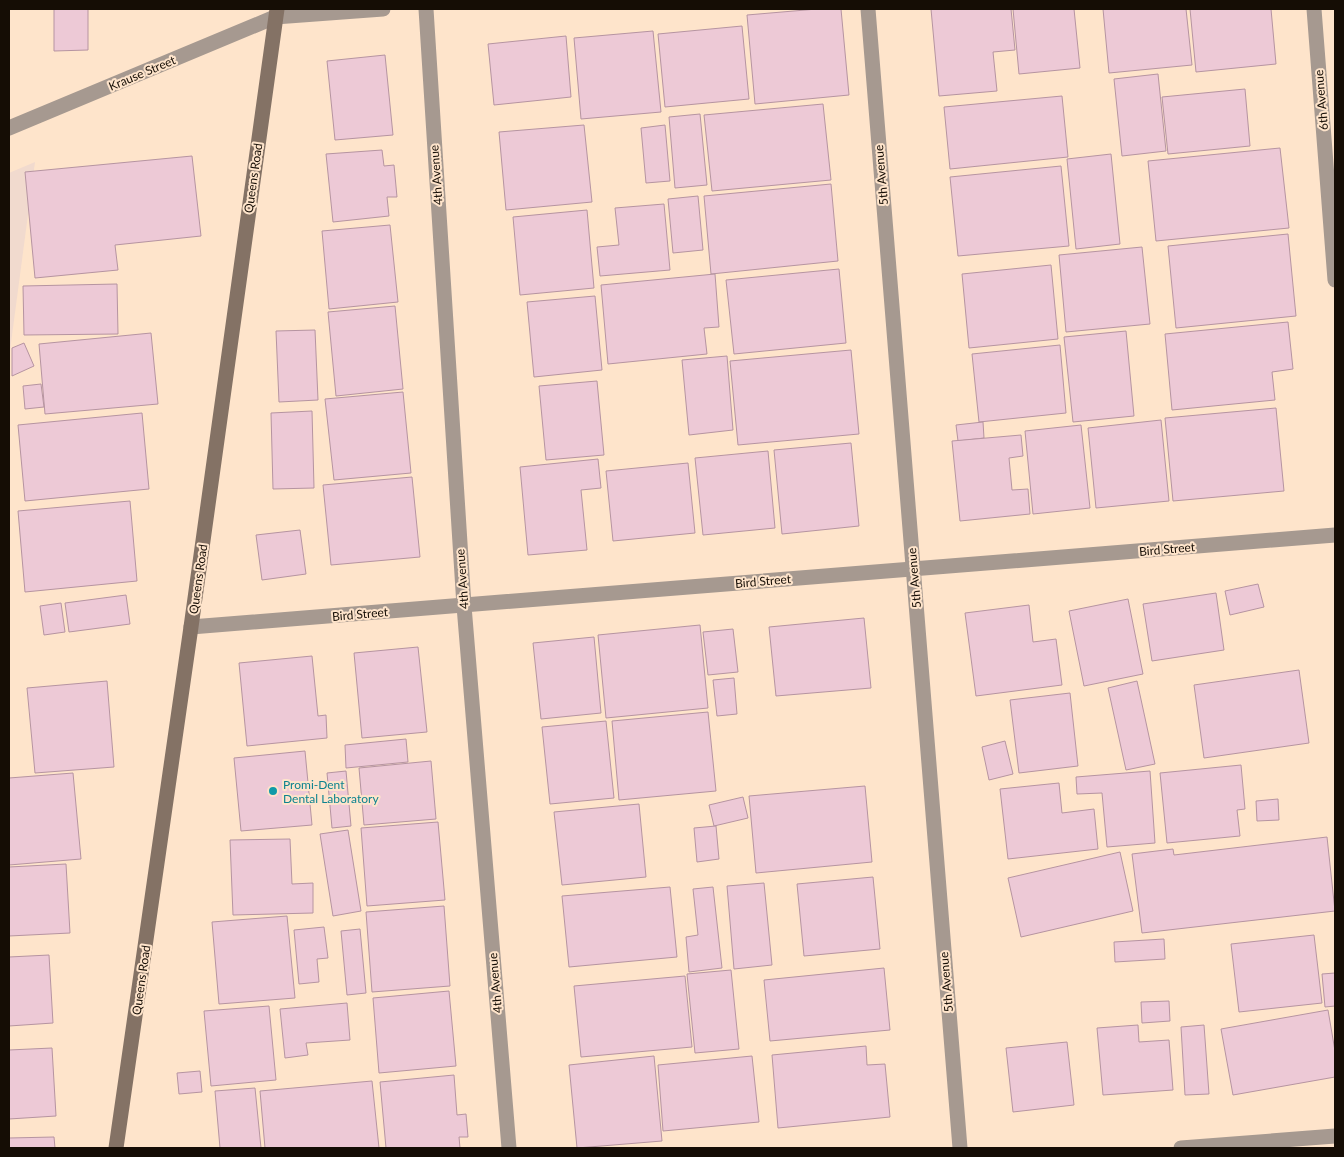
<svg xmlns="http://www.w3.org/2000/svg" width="1344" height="1157" viewBox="0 0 1344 1157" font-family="Lato,sans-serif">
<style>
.industrial{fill:#f1dace}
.building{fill:#edc9d6;stroke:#b694a1}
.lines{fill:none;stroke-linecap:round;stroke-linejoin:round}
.street{stroke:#a69990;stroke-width:15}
.secondary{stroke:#847265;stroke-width:15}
.culture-dot{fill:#0f9aa8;stroke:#fee4cb;stroke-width:2}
.labels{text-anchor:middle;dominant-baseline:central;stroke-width:4;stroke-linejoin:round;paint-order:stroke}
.street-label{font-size:12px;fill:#150d05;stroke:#fee4cb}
.culture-label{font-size:12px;fill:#0d838f;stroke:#fee4cb;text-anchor:start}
</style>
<rect width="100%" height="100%" fill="#fee4cb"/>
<polygon class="industrial" points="35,162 9,358 9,173"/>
<g class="building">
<polygon points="54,9 88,9 88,50 54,51"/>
<polygon points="817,9 841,9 849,95 755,104 747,15"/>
<polygon points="931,9 1011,9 1015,50 993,52 997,91 939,96"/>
<polygon points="1013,9 1074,9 1080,68 1019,74"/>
<polygon points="1103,9 1186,9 1192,65 1109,73"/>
<polygon points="1190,9 1271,9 1276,64 1196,72"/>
<polygon points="742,26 749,99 665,107 658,34"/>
<polygon points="653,31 661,112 581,119 574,38"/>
<polygon points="566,36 571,97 494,105 488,44"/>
<polygon points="385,55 393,135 335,140 327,61"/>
<polygon points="1158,74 1166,151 1122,156 1114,79"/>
<polygon points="1245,89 1250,146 1168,154 1162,97"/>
<polygon points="1062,96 1068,157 950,169 944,107"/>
<polygon points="823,104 831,180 712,191 704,115"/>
<polygon points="700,114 707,185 675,188 669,117"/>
<polygon points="584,125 592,202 506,210 499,132"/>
<polygon points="665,125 670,181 646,183 641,128"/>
<polygon points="1280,148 1289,228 1156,241 1148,161"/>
<polygon points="382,150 384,166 394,165 397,197 387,197 389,216 333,222 326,154"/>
<polygon points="1111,154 1120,244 1076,249 1067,159"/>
<polygon points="192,156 201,236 115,245 118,270 35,278 25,172"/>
<polygon points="1061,166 1069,246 958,256 950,177"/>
<polygon points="831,184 838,261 711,274 704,196"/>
<polygon points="698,196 703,250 673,253 668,199"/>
<polygon points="664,204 670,270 600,276 597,247 619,245 615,208"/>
<polygon points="587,210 594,288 520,295 513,217"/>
<polygon points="390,225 398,302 329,309 322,231"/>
<polygon points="1288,234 1296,316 1176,328 1168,246"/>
<polygon points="1142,247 1150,324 1066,332 1059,255"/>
<polygon points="1051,265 1058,339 969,348 962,274"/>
<polygon points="839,269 846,343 734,354 726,280"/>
<polygon points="715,274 719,327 704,328 707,354 608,364 601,285"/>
<polygon points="117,284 118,334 24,335 23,286"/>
<polygon points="595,296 602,370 534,377 527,302"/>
<polygon points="395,306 403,389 336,396 328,312"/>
<polygon points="1288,322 1293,369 1272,372 1275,400 1172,410 1165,334"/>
<polygon points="315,330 318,400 279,402 276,331"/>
<polygon points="1126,331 1134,416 1073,422 1064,337"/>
<polygon points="151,333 158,404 45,414 39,344"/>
<polygon points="24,343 34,366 12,376 12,348"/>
<polygon points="1060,345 1066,413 979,422 972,354"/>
<polygon points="851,350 859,434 738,445 730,361"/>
<polygon points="727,356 733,430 689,435 682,360"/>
<polygon points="597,381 604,455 546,460 539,386"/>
<polygon points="41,384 44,407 25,409 23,386"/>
<polygon points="403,392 411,473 334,480 325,399"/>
<polygon points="1276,408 1284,491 1173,501 1165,418"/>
<polygon points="312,411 314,488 273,489 271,413"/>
<polygon points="142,413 149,489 25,501 18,425"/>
<polygon points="1161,420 1169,501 1096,508 1088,428"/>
<polygon points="983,422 984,438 958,441 956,425"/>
<polygon points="1081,425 1090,508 1033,514 1025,431"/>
<polygon points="1021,435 1023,456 1009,458 1012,490 1028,489 1030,514 960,521 952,441"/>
<polygon points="851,443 859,526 782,534 774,450"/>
<polygon points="768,451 775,528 703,535 695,458"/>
<polygon points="598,459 601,488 581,490 587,550 528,555 520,467"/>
<polygon points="688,463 695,533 613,541 606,471"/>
<polygon points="412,477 420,557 331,565 323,485"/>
<polygon points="130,501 137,581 25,592 18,511"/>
<polygon points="300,530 306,574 262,580 256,535"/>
<polygon points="1258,584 1264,607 1230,615 1225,591"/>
<polygon points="1216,593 1224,650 1152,661 1143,604"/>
<polygon points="126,595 130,624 69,632 65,603"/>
<polygon points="1128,599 1143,674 1084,686 1069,611"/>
<polygon points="61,603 65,632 44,635 40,606"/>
<polygon points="1029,605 1033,642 1056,639 1062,685 976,696 965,613"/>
<polygon points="864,618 871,688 776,696 769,627"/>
<polygon points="700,625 708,708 606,718 598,635"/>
<polygon points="733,629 738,672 708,675 703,632"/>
<polygon points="594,637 601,713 541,719 533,643"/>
<polygon points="418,647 427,732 362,738 354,653"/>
<polygon points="312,656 318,716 326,715 327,738 247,746 239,663"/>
<polygon points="1299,670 1309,743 1204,758 1194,685"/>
<polygon points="734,678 737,714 717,716 713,680"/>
<polygon points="107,681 114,767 35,773 27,688"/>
<polygon points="1137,681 1155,764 1126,770 1108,688"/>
<polygon points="1070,693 1078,766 1019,773 1010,700"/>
<polygon points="708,712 716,791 619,800 612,721"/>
<polygon points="606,721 614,798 550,804 542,727"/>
<polygon points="406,739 408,762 346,768 345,745"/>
<polygon points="1005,741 1013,774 989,780 982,747"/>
<polygon points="305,751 312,825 241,831 234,758"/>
<polygon points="431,761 436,819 364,825 359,768"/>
<polygon points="1241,765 1245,809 1237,810 1240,836 1167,843 1160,773"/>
<polygon points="346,771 351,826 332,828 327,773"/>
<polygon points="1150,771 1155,843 1107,847 1102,793 1077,794 1076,777"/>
<polygon points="73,773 81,859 9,865 9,778"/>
<polygon points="1059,783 1062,813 1094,809 1098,849 1008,859 1000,789"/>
<polygon points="865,786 872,862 756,873 749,796"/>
<polygon points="743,797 748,818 714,826 709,805"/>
<polygon points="1278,799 1279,820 1257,821 1256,801"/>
<polygon points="639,804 646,877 562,885 554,812"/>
<polygon points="438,822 445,900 367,906 361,828"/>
<polygon points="716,826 719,859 697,862 694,828"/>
<polygon points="348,830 361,911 333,916 320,834"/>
<polygon points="1327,837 1335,911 1142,933 1132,854 1173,849 1174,855"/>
<polygon points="290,839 292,884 313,883 313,913 233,915 230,840"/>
<polygon points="1120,852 1133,911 1021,937 1008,878"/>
<polygon points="66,864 70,933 9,936 9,867"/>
<polygon points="873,877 880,949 804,956 797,884"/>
<polygon points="764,883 772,965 734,969 727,886"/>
<polygon points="670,887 677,957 569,967 562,896"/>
<polygon points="713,887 722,968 689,972 686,937 698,935 693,889"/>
<polygon points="444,906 450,986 372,992 366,912"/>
<polygon points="287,916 295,998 219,1004 212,922"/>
<polygon points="324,927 328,958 317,959 319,982 299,984 294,930"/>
<polygon points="360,929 366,993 347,995 341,931"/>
<polygon points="1314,935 1322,1003 1239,1012 1231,944"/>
<polygon points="1164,939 1165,959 1115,962 1114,942"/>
<polygon points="49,955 53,1023 9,1026 9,957"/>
<polygon points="884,968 890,1030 770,1041 764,980"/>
<polygon points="731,970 739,1049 695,1053 687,974"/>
<polygon points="1335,973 1335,1006 1325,1007 1322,974"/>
<polygon points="685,976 692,1047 581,1057 574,986"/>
<polygon points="449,991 456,1066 379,1073 373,998"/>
<polygon points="1169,1001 1170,1021 1142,1023 1141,1002"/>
<polygon points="347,1003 350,1040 306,1043 308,1055 285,1058 280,1009"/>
<polygon points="269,1006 276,1080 211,1086 204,1011"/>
<polygon points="1328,1010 1335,1051 1335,1077 1233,1095 1221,1029"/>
<polygon points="1138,1025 1139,1042 1169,1040 1173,1090 1103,1095 1097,1028"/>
<polygon points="1204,1025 1209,1094 1185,1095 1181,1027"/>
<polygon points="1067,1042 1074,1105 1013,1112 1006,1048"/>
<polygon points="866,1046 867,1065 885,1064 890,1117 778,1128 772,1055"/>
<polygon points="52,1048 56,1116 9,1119 9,1050"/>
<polygon points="654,1056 662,1141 577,1148 569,1065"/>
<polygon points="752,1056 759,1122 663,1131 658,1065"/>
<polygon points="200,1071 202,1092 179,1094 177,1073"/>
<polygon points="454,1075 457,1115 466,1114 468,1137 459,1137 460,1148 386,1148 380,1082"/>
<polygon points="372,1081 379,1148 265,1148 260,1091"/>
<polygon points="255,1088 261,1148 220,1148 215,1091"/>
<polygon points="54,1137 55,1148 9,1148 9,1138"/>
</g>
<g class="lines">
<g class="street">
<polyline points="426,9 464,606 509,1148"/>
<polyline points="868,9 960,1148"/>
<polyline points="1314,9 1335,280"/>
<polyline points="9,128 275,17 383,9"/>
<polyline points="191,627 1335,535"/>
<polyline points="1181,1148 1335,1136"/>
</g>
<polyline class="secondary" points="116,1148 191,627 277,9"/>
</g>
<circle class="culture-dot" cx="273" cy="791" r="5"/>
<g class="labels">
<g class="street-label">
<text transform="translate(142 73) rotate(-23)">Krause Street</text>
<text transform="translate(1321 100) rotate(-95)">6th Avenue</text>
<text transform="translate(436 175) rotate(-94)">4th Avenue</text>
<text transform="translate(881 175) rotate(-95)">5th Avenue</text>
<text transform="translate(253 178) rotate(-82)">Queens Road</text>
<text transform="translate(1167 549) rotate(-5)">Bird Street</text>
<text transform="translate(914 578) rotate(-95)">5th Avenue</text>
<text transform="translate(198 579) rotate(-82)">Queens Road</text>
<text transform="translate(462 579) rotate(-94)">4th Avenue</text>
<text transform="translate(763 581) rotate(-5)">Bird Street</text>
<text transform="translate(360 614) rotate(-5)">Bird Street</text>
<text transform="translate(141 980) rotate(-82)">Queens Road</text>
<text transform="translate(946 982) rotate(-95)">5th Avenue</text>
<text transform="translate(495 983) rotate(-95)">4th Avenue</text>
</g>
<g class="culture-label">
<text x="283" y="784">Promi-Dent<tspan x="283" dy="14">Dental Laboratory</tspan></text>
</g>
</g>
<rect width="1344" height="1157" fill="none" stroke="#150d05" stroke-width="20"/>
</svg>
